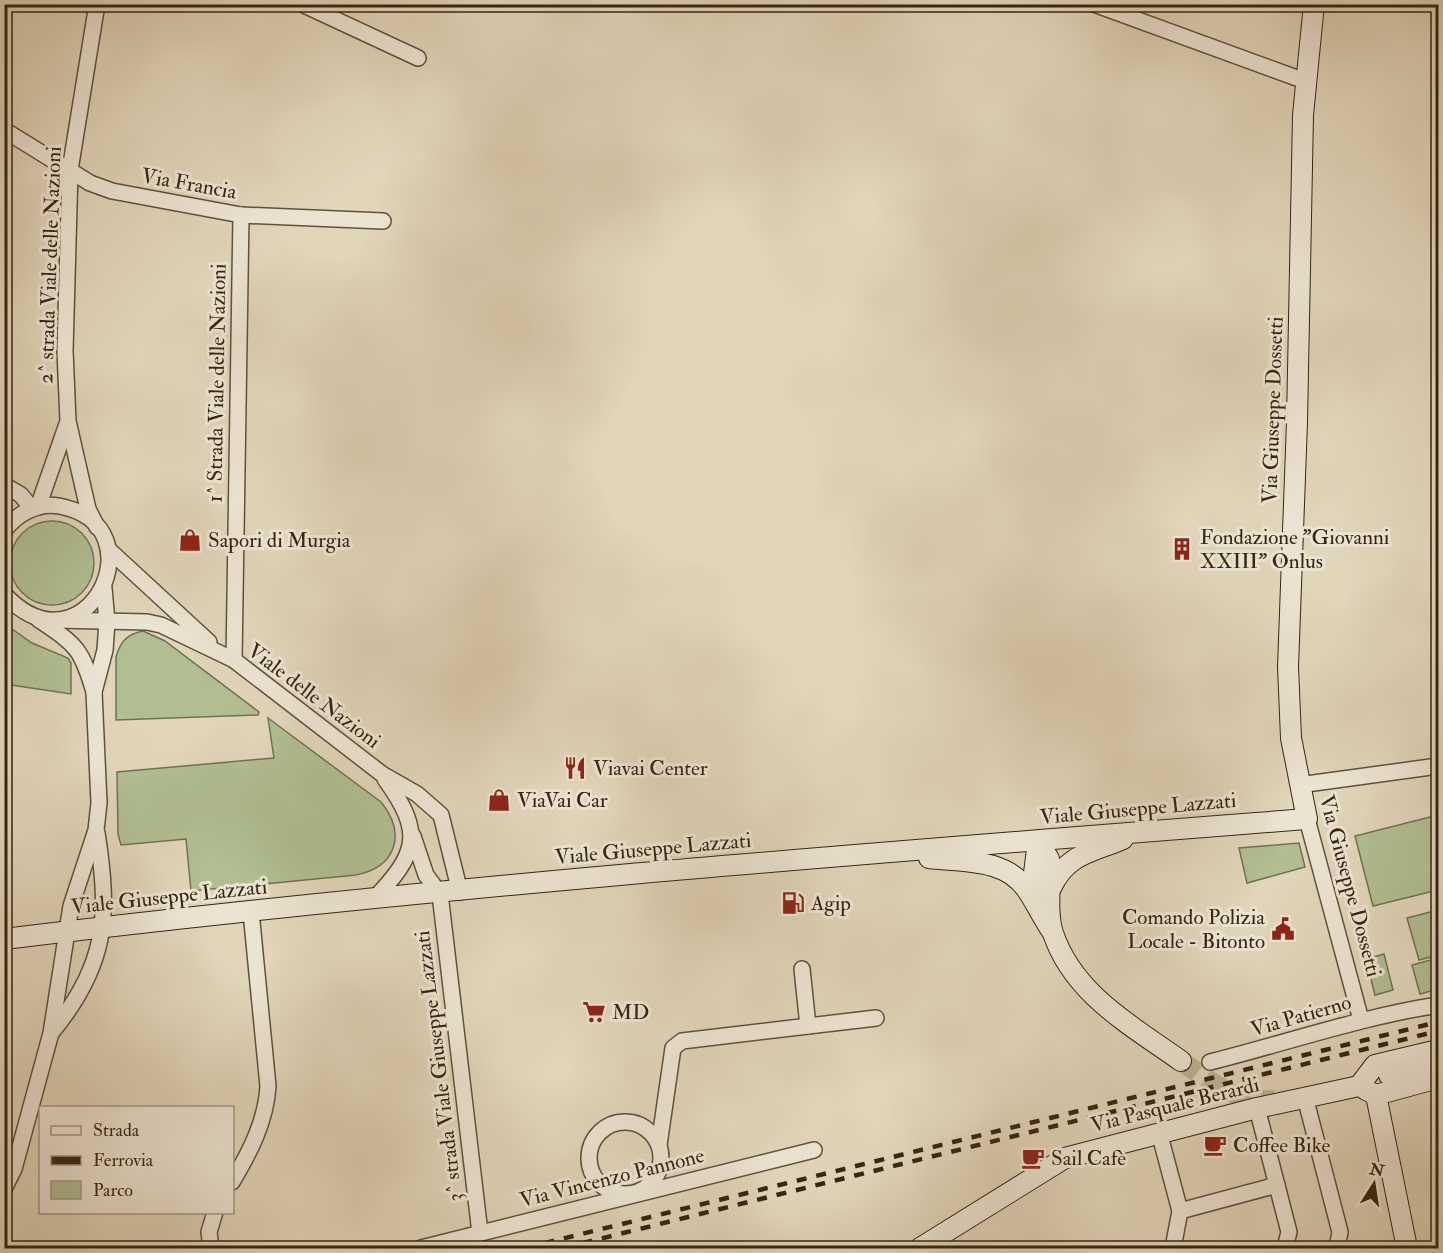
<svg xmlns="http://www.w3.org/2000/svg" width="1443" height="1253" viewBox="0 0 1443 1253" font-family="'IM FELL Double Pica',serif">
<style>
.green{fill:#b0be92;stroke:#727252;stroke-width:1.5}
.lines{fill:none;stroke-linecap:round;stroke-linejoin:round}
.secondary-tunnel{stroke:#beb298;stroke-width:20;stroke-dasharray:20 10;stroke-linecap:butt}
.street-casing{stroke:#5f523c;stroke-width:18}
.secondary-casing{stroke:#342612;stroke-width:22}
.street{stroke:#ece4d2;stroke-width:15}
.secondary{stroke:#ece4d2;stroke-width:20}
.rail{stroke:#342612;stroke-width:4.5;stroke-dasharray:10 10;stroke-linecap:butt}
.labels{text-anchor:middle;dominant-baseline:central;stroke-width:6;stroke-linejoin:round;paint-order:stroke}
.street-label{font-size:21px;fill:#342612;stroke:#ece4d2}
.poi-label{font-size:21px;fill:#342612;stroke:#ece4d2;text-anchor:start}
</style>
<rect width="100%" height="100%" fill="#e1d5ba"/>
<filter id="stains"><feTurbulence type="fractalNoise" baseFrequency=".00333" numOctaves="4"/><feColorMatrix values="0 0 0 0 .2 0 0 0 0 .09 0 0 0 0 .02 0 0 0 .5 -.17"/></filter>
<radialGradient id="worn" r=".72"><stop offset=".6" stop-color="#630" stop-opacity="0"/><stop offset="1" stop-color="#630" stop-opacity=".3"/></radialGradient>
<g class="green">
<circle cx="52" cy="563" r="42"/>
<polygon points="5,624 32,643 68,658 71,663 71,694 5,684"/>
<path d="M143,631L165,641L259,712L258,715L116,720V657C120,642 127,634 143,631Z"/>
<path d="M268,718L381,802C407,834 396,867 356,875L191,891L186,839L121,845L118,834L117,772L274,758Z"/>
<polygon points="1438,815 1438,890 1373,906 1355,836"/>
<polygon points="1299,843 1305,867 1247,883 1239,848"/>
<polygon points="1438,910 1438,955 1419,960 1407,918"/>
<polygon points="1384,954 1393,990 1375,995 1366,959"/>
<polygon points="1438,958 1438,989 1420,994 1412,965"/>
</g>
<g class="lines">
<path class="secondary-tunnel" d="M1181,1061C1211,1082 1236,1103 1275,1100"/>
<g class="street-casing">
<g id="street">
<polyline points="97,4 70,170 65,351 68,421 88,509 97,527"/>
<polyline points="302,4 418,58"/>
<polyline points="1094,4 1305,81"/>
<polyline points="4,130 90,183 112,191 241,215 383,221"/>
<polyline points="4,485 21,495 32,509"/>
<polyline points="38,507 67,424"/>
<path d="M4,531C16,514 38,502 59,506C163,525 85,681 4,594"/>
<polyline points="108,549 209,642"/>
<path d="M38,619C76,645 81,647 94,692"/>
<polyline points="56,620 147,622 161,625 234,660 382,774 417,794 441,815 460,892"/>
<polyline points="234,660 241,215"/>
<polyline points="1299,785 1438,766"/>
<polyline points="1307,819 1361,1020"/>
<polyline points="413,836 426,875 440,894 480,1233"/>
<path d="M373,900C418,853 424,833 385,779"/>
<polyline points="802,969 808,1026"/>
<path d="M52,1032C107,965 110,916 97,833"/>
<path d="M1210,1062C1286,1043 1361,1017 1438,1005"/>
<polyline points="1305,1097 1340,1232 1337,1248"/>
<polyline points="1257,1108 1289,1232 1285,1248"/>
<circle cx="625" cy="1158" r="36"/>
<polyline points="1159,1132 1180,1211 1173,1248"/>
<polyline points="659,1145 673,1048 682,1041 876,1018"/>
<path d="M232,1182C250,1152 266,1121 268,1086L251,912"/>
<polyline points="4,1189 14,1169 51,1033 71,906 96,830 99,803 94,692 105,650 107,622 104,588"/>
<polyline points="1180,1211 1277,1185"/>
<polyline points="211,1248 209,1232 215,1212"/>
<polyline points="421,1248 814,1150"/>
</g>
</g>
<g class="secondary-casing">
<g id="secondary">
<path d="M1038,841L1049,859L1050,869C1050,889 1047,915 1053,933C1073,994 1132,1026 1181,1061"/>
<polyline points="1038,841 1034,873 1040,902"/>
<path d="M929,858C963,862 1006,858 1027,890C1036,903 1042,917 1051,930"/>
<path d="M1051,888C1067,854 1090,853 1123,839"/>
<path d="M4,939C437,886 873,853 1307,819L1291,738L1288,667L1297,422L1303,115L1314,4"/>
<polyline points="1389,1075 1438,1064"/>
<polyline points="1359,1086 1375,1065 1438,1050"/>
<polyline points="1366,1090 1376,1095 1438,1078"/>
<polyline points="1376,1095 1407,1248"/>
<polyline points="920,1248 1065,1158 1257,1108 1359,1086"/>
</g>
</g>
<use href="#street" class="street"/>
<use href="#secondary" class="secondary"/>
<g class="rail">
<polyline points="525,1248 1438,1022"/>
<polyline points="563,1248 1438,1031"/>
</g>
</g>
<defs>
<g id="shop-bare" transform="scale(1.8)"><path d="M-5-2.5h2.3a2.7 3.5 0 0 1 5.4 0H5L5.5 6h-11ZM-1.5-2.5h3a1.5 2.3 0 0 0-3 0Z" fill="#8f2418" stroke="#ece4d2" stroke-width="2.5" paint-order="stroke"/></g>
<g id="building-bare" transform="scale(1.8)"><path d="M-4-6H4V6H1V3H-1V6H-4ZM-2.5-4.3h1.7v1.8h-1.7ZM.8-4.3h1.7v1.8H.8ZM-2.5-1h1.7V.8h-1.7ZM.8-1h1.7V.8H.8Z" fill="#8f2418" stroke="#ece4d2" stroke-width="2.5" paint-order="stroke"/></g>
<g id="restaurant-bare" transform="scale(1.8)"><path d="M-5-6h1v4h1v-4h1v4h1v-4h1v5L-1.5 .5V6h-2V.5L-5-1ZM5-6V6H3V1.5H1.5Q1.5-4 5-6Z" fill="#8f2418" stroke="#ece4d2" stroke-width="2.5" paint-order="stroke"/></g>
<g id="fuel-bare" transform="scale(1.8)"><path d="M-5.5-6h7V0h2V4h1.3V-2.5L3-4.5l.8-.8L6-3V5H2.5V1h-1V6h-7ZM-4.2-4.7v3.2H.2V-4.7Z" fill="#8f2418" stroke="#ece4d2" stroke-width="2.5" paint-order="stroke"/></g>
<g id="civic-bare" transform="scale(1.8)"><path d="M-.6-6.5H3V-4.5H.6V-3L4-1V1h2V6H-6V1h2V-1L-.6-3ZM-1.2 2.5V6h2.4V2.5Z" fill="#8f2418" stroke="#ece4d2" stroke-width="2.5" paint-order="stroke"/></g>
<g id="supermarket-bare" transform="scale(1.8)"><path d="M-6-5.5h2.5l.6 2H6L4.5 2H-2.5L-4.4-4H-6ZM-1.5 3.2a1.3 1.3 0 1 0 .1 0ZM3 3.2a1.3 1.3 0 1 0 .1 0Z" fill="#8f2418" stroke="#ece4d2" stroke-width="2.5" paint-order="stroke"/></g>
<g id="cafe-bare" transform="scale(1.8)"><path d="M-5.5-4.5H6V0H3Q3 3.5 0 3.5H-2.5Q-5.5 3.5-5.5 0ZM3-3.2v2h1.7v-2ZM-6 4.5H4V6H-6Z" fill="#8f2418" stroke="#ece4d2" stroke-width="2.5" paint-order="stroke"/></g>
</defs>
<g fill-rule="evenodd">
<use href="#shop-bare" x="190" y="540"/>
<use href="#building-bare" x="1182" y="549"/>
<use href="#restaurant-bare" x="575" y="768"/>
<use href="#shop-bare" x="499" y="800"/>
<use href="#fuel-bare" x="793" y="903"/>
<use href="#civic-bare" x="1283" y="929"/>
<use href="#supermarket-bare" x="594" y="1012"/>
<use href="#cafe-bare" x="1215" y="1145"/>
<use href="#cafe-bare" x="1033" y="1158"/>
</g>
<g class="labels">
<g class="street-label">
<text transform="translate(189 184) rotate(10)">Via Francia</text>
<text transform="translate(50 265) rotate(-88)">2^ strada Viale delle Nazioni</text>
<text transform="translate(217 383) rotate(-89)">1^ Strada Viale delle Nazioni</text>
<text transform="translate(1273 410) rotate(-88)">Via Giuseppe Dossetti</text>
<text transform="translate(314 696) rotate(37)">Viale delle Nazioni</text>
<text transform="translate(1138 809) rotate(-5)">Viale Giuseppe Lazzati</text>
<text transform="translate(653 849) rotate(-5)">Viale Giuseppe Lazzati</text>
<text transform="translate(1350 886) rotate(75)">Via Giuseppe Dossetti</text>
<text transform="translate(169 897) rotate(-6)">Viale Giuseppe Lazzati</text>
<text transform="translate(1301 1016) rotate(-16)">Via Patierno</text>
<text transform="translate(439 1066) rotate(-97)">3^ strada Viale Giuseppe Lazzati</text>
<text transform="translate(1175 1105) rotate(-14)">Via Pasquale Berardi</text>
<text transform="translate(612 1178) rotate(-14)">Via Vincenzo Pannone</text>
</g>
<g class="poi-label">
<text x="1200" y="537">Fondazione "Giovanni<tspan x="1200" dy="24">XXIII" Onlus</tspan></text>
<text x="208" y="540">Sapori di Murgia</text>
<text x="593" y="768">Viavai Center</text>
<text x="517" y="800">ViaVai Car</text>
<text x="811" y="903">Agip</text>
<text x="1265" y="917" text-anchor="end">Comando Polizia<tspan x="1265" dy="24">Locale - Bitonto</tspan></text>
<text x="612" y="1012">MD</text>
<text x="1233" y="1145">Coffee Bike</text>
<text x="1051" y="1158">Sail Cafè</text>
</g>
</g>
<rect width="1443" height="1253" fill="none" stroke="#e1d5ba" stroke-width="24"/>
<rect x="6" y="6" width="1431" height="1241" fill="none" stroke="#342612" stroke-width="3"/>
<rect x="12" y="12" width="1419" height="1229" fill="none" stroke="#342612" stroke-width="1.5"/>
<rect x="39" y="1106" width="195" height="108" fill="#ece4d2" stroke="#a29885" stroke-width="1.5"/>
<rect x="51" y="1126" width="30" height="9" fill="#ece4d2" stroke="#a29885" stroke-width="1.5"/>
<text x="93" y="1136" font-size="18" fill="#342612">Strada</text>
<rect x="51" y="1156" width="30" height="9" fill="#342612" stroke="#a29885" stroke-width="1.5"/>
<text x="93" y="1166" font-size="18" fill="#342612">Ferrovia</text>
<rect x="51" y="1181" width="30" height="18" fill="#b0be92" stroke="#a29885" stroke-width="1.5"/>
<text x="93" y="1196" font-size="18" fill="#342612">Parco</text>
<g transform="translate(1374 1184) rotate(12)" stroke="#ece4d2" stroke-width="4.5" paint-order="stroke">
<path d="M0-4.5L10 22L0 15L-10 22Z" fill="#342612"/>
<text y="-9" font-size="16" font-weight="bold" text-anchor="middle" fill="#342612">N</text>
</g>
<rect width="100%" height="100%" filter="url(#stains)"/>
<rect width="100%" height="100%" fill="url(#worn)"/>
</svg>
